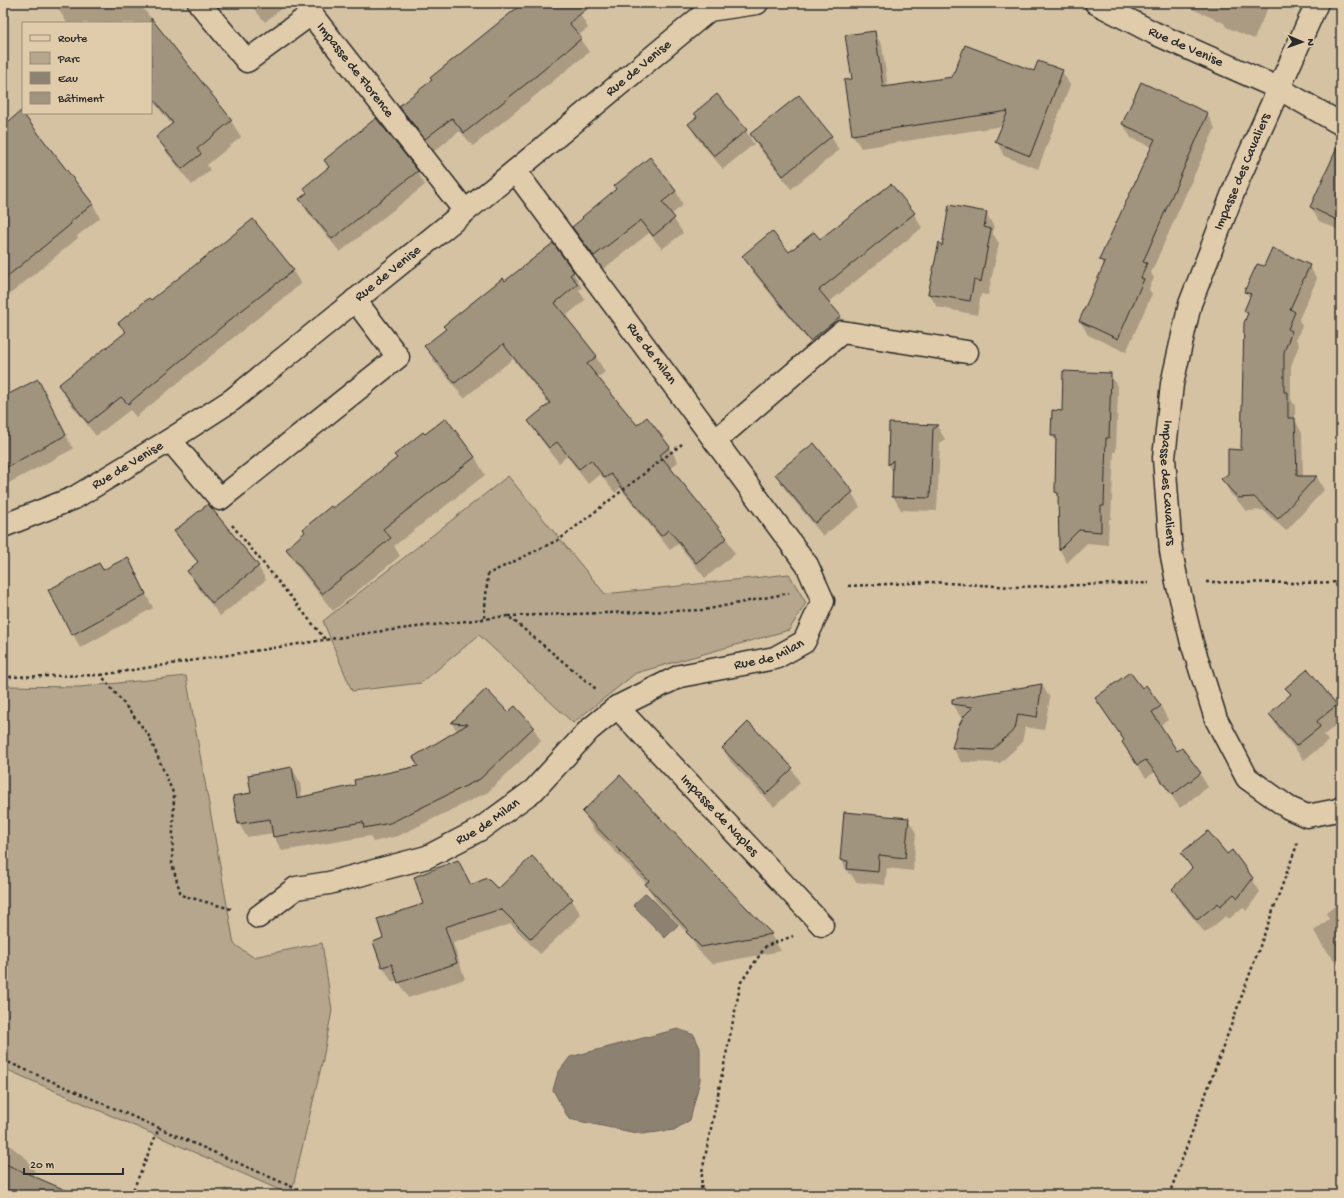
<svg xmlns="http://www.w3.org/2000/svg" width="1344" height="1198" viewBox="0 0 1344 1198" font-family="'Gochi Hand',sans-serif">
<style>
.green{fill:#b5a68d;stroke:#70685c}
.water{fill:#8d8271;stroke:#665f55}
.shadow{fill:#0003}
.building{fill:#a1947e;stroke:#2b2b2b}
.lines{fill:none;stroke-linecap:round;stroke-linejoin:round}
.minor-casing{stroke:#2b2b2b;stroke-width:25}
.path{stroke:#2b2b2b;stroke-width:2.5;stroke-dasharray:3 3;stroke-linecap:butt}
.minor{stroke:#e0ccab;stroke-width:22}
.labels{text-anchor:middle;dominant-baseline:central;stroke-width:4;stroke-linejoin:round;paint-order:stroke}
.street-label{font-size:14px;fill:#2b2b2b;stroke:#e0ccab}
</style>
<rect width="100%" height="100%" fill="#d5c2a3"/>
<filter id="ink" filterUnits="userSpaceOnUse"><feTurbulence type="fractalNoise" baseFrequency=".025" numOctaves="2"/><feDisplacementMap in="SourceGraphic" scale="8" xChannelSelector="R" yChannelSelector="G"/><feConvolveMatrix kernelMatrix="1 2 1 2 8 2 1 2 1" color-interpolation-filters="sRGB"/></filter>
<g filter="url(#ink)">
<g class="green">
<polygon points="508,476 605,594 789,574 806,603 789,630 636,673 573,723 479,635 421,683 352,691 323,621"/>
<polygon points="186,676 234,944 253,957 322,943 332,1010 323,1059 291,1195 3,1068 3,686 80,687"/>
</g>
<g class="water">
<polygon points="646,893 678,925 665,938 633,905"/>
<polygon points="678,1029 694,1035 700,1048 700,1080 690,1120 674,1130 641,1134 569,1119 553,1090 558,1073 570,1057"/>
</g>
<g class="shadow">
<polygon points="59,3 139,3 231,121 241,137 207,165 210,170 192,185 167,153 157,137 172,125 151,99 151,23 67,23 56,5"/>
<polygon points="249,3 288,3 265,22"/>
<polygon points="524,3 571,3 580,14 588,28 578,36 589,52 473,146 460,131 433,152 408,120 400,106 432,80"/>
<polygon points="1185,3 1270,3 1254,39 1226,27 1224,23 1190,8 1188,4"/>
<polygon points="874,32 882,45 888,88 1034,72 1062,71 1070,85 1038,169 1004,156 997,142 1003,126 861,148 853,135 853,80"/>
<polygon points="1207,114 1215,128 1151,273 1154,278 1149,289 1152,294 1126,352 1088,335 1080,321 1104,266 1101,260 1152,147 1131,138 1123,124"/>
<polygon points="689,124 746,131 754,144 723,169 697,138"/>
<polygon points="751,135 831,136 839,150 791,189 759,148"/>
<polygon points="42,139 93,204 100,218 77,236 78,238 9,295 3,288 3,170"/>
<polygon points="325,160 417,171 425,185 340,252 308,213 300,199 307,194 304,189 329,168"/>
<polygon points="1341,178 1341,231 1319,221 1311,207"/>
<polygon points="891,185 914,214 922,228 828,303 840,317 848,331 819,354 751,270 743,256 789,253 820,241"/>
<polygon points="676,191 683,205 671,215 683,233 662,249 649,233 602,270 581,241 573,227"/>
<polygon points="986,213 994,227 993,234 999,243 988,295 981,294 977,315 937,307 929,294 942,248"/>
<polygon points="253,220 293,271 301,284 244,329 136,417 130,410 96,436 67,399 59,385 126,333 120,323 151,302"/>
<polygon points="553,244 573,272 582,288 579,290 585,300 565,317 596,357 605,372 597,378 637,427 669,447 678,462 670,469 727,539 735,554 705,578 678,544 670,550 620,488 615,493 600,474 588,484 567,456 559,463 538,436 529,421 550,405 513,359 464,398 434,361 426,346"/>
<polygon points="1309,266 1317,279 1299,319 1302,326 1296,340 1299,345 1291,366 1291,399 1295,406 1295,420 1302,433 1303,477 1317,477 1324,490 1286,531 1263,510 1247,511 1230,493 1223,480 1229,475 1242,451 1248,316 1245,311 1250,299 1246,291 1265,268"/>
<polygon points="1110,374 1118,388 1116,452 1114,452 1111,519 1109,519 1108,545 1087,543 1067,563 1060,550 1059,498 1056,492 1057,444 1052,435"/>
<polygon points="45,394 73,449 3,486 3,398"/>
<polygon points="890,424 937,426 945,439 940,443 937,511 901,510 893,496 894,474 889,465"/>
<polygon points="814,445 852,493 860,507 823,536 784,488 777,474"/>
<polygon points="475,457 485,475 394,546 400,556 333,611 297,566 287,549"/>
<polygon points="175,531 258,566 266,580 220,616 196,585 188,571 198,563 183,545"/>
<polygon points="135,572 153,608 80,648 73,634"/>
<polygon points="1042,685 1050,698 1044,730 1025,727 1022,743 1000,763 961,762 953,748 959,728 964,718 961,718 953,704"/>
<polygon points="1286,688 1336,705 1341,715 1341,721 1324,735 1328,741 1304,760 1278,728 1270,714 1291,696"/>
<polygon points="1141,689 1161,706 1168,720 1159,726 1177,752 1182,750 1200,774 1208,787 1180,808 1155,772 1146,778 1131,756 1123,742 1124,741 1096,698"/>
<polygon points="508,713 533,727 541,741 488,792 398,836 373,842 370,836 282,851 274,837 273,833 247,837 239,824 252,794 292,768 300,782 302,798 357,786 419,767 457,731 452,723"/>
<polygon points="748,724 792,769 800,783 774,807 731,762 723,748"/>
<polygon points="620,777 771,935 781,951 712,964 697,949 691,937 656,901 647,884 593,829 583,812"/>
<polygon points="908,819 916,833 913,871 887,868 885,885 856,882 851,874 849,874 841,860"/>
<polygon points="1183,853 1227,856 1252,879 1260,892 1246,911 1243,907 1229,919 1226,916 1205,933 1181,903 1173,889 1193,870"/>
<polygon points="471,886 572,900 581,915 540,954 511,924 453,943 465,979 408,998 398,980 392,982 383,967 384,939 424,904"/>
<polygon points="1341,901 1341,968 1322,945 1314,931 1329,919 1326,913"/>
<polygon points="3,1140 27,1159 35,1172 31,1177 74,1195 3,1195"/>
<polygon points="225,1188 240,1195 222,1195"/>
<polygon points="205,1189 219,1195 202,1195"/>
</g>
<g class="building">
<polygon points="523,3 594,3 569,23 582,38 536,76 464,133 452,118 425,139 399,106 432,80 430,78"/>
<polygon points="151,18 232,120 197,149 201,154 182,169 156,137 173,123 151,96"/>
<polygon points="875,31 883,87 952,77 965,45 1034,71 1038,61 1063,70 1030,156 995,142 1008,111 852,135 844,80 852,79 845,35"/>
<polygon points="1141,82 1208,113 1143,262 1147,263 1141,278 1144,279 1118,339 1079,321 1105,262 1099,260 1155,139 1122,124"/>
<polygon points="717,94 747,130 714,156 688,124 697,117 694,113"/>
<polygon points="799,95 832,136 783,176 750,134"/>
<polygon points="21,111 93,204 70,222 71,224 3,280 3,126"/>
<polygon points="376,118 418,171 332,239 299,199 307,193 303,188 329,167 324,160"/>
<polygon points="1341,139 1341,222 1310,207"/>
<polygon points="650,157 676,191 662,202 675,218 653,236 641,220 594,256 572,227 583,218 582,217 616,189 614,186"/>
<polygon points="891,184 915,213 819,290 841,316 810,341 742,256 772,231 789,252 814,232 820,239"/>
<polygon points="949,205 987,212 984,227 991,229 981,282 974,280 970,301 928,294 939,242 942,246"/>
<polygon points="253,219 294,270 236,315 128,404 121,397 88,423 58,385 126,332 118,323 149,298 151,300"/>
<polygon points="553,243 574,272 570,275 578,284 555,303 597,356 587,364 637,425 647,417 670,447 660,455 727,538 696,563 669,530 661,536 611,474 605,478 591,460 579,469 557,442 549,448 528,421 550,403 503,344 455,383 424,346 446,329 443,326 503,278 505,281"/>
<polygon points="1272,248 1310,265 1290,309 1295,312 1288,329 1292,331 1284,352 1284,392 1288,392 1288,418 1295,418 1297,476 1317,476 1278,519 1254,497 1238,498 1221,479 1228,474 1228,449 1241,450 1244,323 1248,313 1244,311 1251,294 1244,292 1257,264 1264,266"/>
<polygon points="1063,371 1111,373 1109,438 1106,438 1104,506 1101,506 1101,532 1079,530 1059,550 1058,493 1055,492 1056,436 1051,436 1052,410 1062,411"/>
<polygon points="38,379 66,435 3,469 3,397"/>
<polygon points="446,418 475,457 383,529 391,538 322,594 286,549 305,532 303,529 331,506 333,508 397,458 394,455 423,432 425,434"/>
<polygon points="889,423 938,425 933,429 930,498 892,497 893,460 888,465"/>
<polygon points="814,443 853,492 815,523 775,474"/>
<polygon points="208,504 259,566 212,603 187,571 198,562 174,531"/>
<polygon points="128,557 146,594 72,635 48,590 99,563 103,570"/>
<polygon points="1308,669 1337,705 1317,721 1320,727 1296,746 1269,714 1291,694 1285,688"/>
<polygon points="1130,672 1142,688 1146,685 1161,706 1152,712 1177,751 1182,748 1201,773 1172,795 1146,760 1137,765 1122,742 1124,740 1095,698"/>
<polygon points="1042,684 1037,717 1018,714 1015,729 992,750 952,748 958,727 964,716 973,707 952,704 952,699"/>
<polygon points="486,689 508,712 515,706 534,727 480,779 390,823 364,828 363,822 273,837 270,819 238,824 233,796 251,793 248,775 292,767 297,798 355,785 354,780 418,766 413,757 468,724 451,723"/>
<polygon points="748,722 793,768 766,794 722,748"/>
<polygon points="620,775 661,819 772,934 701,947 686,932 688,930 645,884 649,881 582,812"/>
<polygon points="844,812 909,818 905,858 879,855 878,872 847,869 848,861 840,860"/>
<polygon points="1208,831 1227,854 1232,850 1253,878 1238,898 1234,894 1220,906 1218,903 1197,920 1172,889 1192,868 1181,853"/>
<polygon points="532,856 573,899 531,939 501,909 445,927 457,963 398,983 392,964 382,967 373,942 383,938 377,919 423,904 414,877 458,860 471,885 487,878 498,889"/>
<polygon points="3,1163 77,1195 3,1195"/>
</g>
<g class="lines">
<g class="minor-casing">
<g id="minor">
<path id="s1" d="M199,3L247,61L311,14L465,211"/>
<path id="s2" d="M1096,3L1154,33L1278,88L1341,124"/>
<path id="s3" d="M1317,3L1238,180L1190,304L1172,384L1164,458L1171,551L1177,582L1192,643L1216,719L1247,778L1289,808L1307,816L1338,810L1341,808"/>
<polyline points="170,440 220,499 398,357 355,300"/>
<polyline points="715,441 842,332 967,352"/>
<path id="s4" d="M3,526L74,498L170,440L232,400L515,171L709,10L757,3"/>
<path id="s5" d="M617,707L822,925"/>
<path id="s6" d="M258,917L296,888L329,883L427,857L479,830L534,790L589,730L617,707L680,676L775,658L804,642L823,601L807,565L515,171"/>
</g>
</g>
<g class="path">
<polyline points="232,525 325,639"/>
<polyline points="1206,582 1299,583 1341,582"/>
<polyline points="848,586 931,582 1013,587 1149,583"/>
<polyline points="508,616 704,610 789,593"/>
<polyline points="484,618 488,574 560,539 682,444"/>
<polyline points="101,675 375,632 508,616 596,689"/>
<polyline points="3,677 101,675 148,734 174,795 172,864 181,895 231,909"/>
<polyline points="3,1060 159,1128"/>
<polyline points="131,1195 159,1128 306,1193 307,1195"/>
<polyline points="701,1195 702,1172 741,982 766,946 793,936"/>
<polyline points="1169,1195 1298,842"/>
</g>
<use href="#minor" class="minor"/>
</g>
</g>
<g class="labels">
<g class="street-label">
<text stroke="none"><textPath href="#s2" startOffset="100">Rue de Venise</textPath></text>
<text stroke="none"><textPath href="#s4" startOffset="787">Rue de Venise</textPath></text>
<text stroke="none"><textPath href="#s1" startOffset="226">Impasse de Florence</textPath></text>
<text transform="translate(1243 172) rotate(-67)">Impasse des Cavaliers</text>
<text stroke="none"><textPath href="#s4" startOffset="463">Rue de Venise</textPath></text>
<text transform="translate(651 354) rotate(53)">Rue de Milan</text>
<text stroke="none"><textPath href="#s4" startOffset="139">Rue de Venise</textPath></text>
<text stroke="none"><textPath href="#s3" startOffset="508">Impasse des Cavaliers</textPath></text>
<text stroke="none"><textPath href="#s6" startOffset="589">Rue de Milan</textPath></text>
<text stroke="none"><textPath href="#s5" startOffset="149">Impasse de Naples</textPath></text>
<text stroke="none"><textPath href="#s6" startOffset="253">Rue de Milan</textPath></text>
</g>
</g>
<rect width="1344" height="1198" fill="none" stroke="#e0ccab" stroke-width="16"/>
<rect x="8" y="8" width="1328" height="1182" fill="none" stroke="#2b2b2b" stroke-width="1.5" filter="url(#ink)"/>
<rect x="22" y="22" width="130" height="92" fill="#e0ccab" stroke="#988c78"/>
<rect x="30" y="35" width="20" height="6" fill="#e0ccab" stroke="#988c78"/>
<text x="58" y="42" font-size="12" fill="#2b2b2b">Route</text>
<rect x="30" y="52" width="20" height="12" fill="#b5a68d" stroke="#988c78"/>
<text x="58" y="62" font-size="12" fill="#2b2b2b">Parc</text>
<rect x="30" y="72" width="20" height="12" fill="#8d8271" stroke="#988c78"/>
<text x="58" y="82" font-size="12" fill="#2b2b2b">Eau</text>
<rect x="30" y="92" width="20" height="12" fill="#a1947e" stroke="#988c78"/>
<text x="58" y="102" font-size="12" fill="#2b2b2b">Bâtiment</text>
<g transform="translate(1302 42) rotate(92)" stroke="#e0ccab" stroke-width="3" paint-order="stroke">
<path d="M0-3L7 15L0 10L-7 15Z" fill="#2b2b2b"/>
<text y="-6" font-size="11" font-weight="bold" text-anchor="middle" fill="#2b2b2b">N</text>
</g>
<path d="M24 1168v6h99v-6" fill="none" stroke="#2b2b2b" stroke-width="2"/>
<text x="30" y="1168" font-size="12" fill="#2b2b2b" stroke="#e0ccab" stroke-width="3" paint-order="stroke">20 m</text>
</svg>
